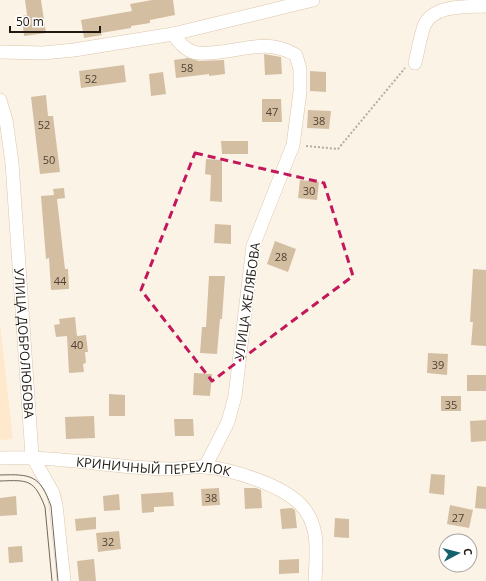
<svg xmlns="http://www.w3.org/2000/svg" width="486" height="581" viewBox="0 0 486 581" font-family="'Open Sans',sans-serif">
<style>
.built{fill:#ffe9cc}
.building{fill:#d4bea2}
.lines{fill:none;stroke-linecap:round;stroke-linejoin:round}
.minor-casing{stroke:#dbc6a9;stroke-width:14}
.path{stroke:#b6ada2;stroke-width:2;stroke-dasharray:2 2;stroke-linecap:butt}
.minor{stroke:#fff;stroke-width:13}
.tram{stroke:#70675d;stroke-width:1}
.marked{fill:none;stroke:#c2185b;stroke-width:3;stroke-dasharray:8 5;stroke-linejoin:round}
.labels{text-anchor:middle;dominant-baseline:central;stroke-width:3;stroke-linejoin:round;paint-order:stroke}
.number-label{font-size:11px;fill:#4e4234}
.street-label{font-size:13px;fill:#21190f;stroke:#fff}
</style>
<rect width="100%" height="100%" fill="#fcf3e7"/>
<polygon class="built" points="0,323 13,439 0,440"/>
<g class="building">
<polygon points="25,0 41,0 46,33 24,36 22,16 27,15"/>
<polygon points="152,0 173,0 175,15 150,20 150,23 131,26 131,28 101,33 102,35 84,38 81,20 132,11 130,4"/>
<polygon points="264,54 281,57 282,74 265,75"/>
<polygon points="188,58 199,61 224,60 225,74 209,76 209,74 176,78 174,60"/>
<polygon points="124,65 126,82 81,88 79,71"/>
<polygon points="310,71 326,72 326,92 310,91"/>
<polygon points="163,72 166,94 151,96 149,74"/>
<polygon points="46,95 48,116 53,116 60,172 40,174 31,97"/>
<polygon points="262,99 281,99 282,122 262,122"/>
<polygon points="308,110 331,111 329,129 307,128"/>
<polygon points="221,141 248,141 248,154 222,154"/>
<polygon points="206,159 222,160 222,202 210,201 211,175 205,174"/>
<polygon points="300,180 319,182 317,200 298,198"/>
<polygon points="64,188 65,198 57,199 65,269 68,269 69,289 51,290 49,258 46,259 41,196 54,195 53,189"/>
<polygon points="215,224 231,225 231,244 214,243"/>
<polygon points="275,241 296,249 288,272 267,264"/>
<polygon points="473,269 486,270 486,346 471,345 473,322 470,322"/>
<polygon points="209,276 225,276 222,319 220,319 217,354 200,353 202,327 206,327"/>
<polygon points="75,317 77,336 86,335 88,352 85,352 86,363 83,364 84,372 69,373 67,336 56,337 54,325 60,324 59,319"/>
<polygon points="428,353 448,354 447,375 427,373"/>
<polygon points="194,373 212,374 210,396 193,395"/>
<rect x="467" y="375" width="19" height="16"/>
<polygon points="109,394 125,395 125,416 109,416"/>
<rect x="441" y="396" width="20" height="15"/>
<polygon points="94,416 95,438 66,439 65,417"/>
<polygon points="174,419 193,419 194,436 175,436"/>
<polygon points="486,420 486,441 471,442 470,421"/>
<polygon points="431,474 445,475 444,495 429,493"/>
<polygon points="477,486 486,487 486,509 475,508"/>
<polygon points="219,488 220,505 202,506 201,489"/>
<polygon points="244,488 256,488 261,490 262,508 245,509"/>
<polygon points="173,492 174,506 154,507 154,512 142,513 141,494"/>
<polygon points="119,494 120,510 104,511 103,496"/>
<polygon points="16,496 17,515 0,516 0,498"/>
<polygon points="450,505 473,510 469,528 447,524"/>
<polygon points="292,508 295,510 297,528 282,529 280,509"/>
<polygon points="96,517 96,529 76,531 75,519"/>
<polygon points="335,518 349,519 349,538 334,537"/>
<polygon points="119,531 121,549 98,552 96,533"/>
<polygon points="22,546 23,562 9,563 8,547"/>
<polygon points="94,559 96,581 79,581 77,561"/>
<polygon points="299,559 299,573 279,574 279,560"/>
</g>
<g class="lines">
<g class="minor-casing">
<g id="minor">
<path d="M173,34C179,42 184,49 193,52C198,54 204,53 209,53C241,52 266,37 296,55L300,69V92L293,145L253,246L235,396L228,422L205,467"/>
<polyline points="0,52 43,53 74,50 173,34 313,0"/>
<path d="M415,63C418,51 420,38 424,26C433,4 467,7 486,6"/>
<path id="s1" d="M0,100L6,120L12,163L32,456L53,493L56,505L64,581"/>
<path id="s2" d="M0,458C45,456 88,463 133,467C146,468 159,469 172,469C183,469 194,466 205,467C232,469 281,485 300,504C321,525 316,554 315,581"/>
</g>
</g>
<polyline class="path" points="306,146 338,149 405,68"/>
<use href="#minor" class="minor"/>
<g class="tram">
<path d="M0,475C31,474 40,475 51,506L58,581"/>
<path d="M0,481C28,480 34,479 45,507L52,581"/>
</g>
</g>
<path class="marked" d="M195,153L324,183L353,276L212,381L141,290Z"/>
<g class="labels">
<g class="number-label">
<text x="187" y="67">58</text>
<text x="91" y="78">52</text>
<text x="272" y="111">47</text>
<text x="319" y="120">38</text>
<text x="44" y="124">52</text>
<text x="49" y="159">50</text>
<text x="309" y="190">30</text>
<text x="281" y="256">28</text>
<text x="60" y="280">44</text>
<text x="77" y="344">40</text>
<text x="438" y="364">39</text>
<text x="451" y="404">35</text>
<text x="211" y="497">38</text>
<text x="458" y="517">27</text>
<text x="108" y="541">32</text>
</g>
<g class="street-label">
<text transform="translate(247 301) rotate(-82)">УЛИЦА ЖЕЛЯБОВА</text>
<text stroke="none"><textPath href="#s1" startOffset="245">УЛИЦА ДОБРОЛЮБОВА</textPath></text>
<text stroke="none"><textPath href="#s2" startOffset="154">КРИНИЧНЫЙ ПЕРЕУЛОК</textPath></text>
</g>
</g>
<g transform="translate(458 553) rotate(83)"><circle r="19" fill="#ffffff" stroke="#a6a39f"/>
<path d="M0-3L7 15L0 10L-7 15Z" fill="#15616d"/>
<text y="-6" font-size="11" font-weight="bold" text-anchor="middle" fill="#21190f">С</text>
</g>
<path d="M10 26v6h90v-6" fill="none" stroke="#21190f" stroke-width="2"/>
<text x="16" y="26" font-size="12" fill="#21190f" stroke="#ffffff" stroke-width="3" paint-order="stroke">50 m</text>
</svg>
